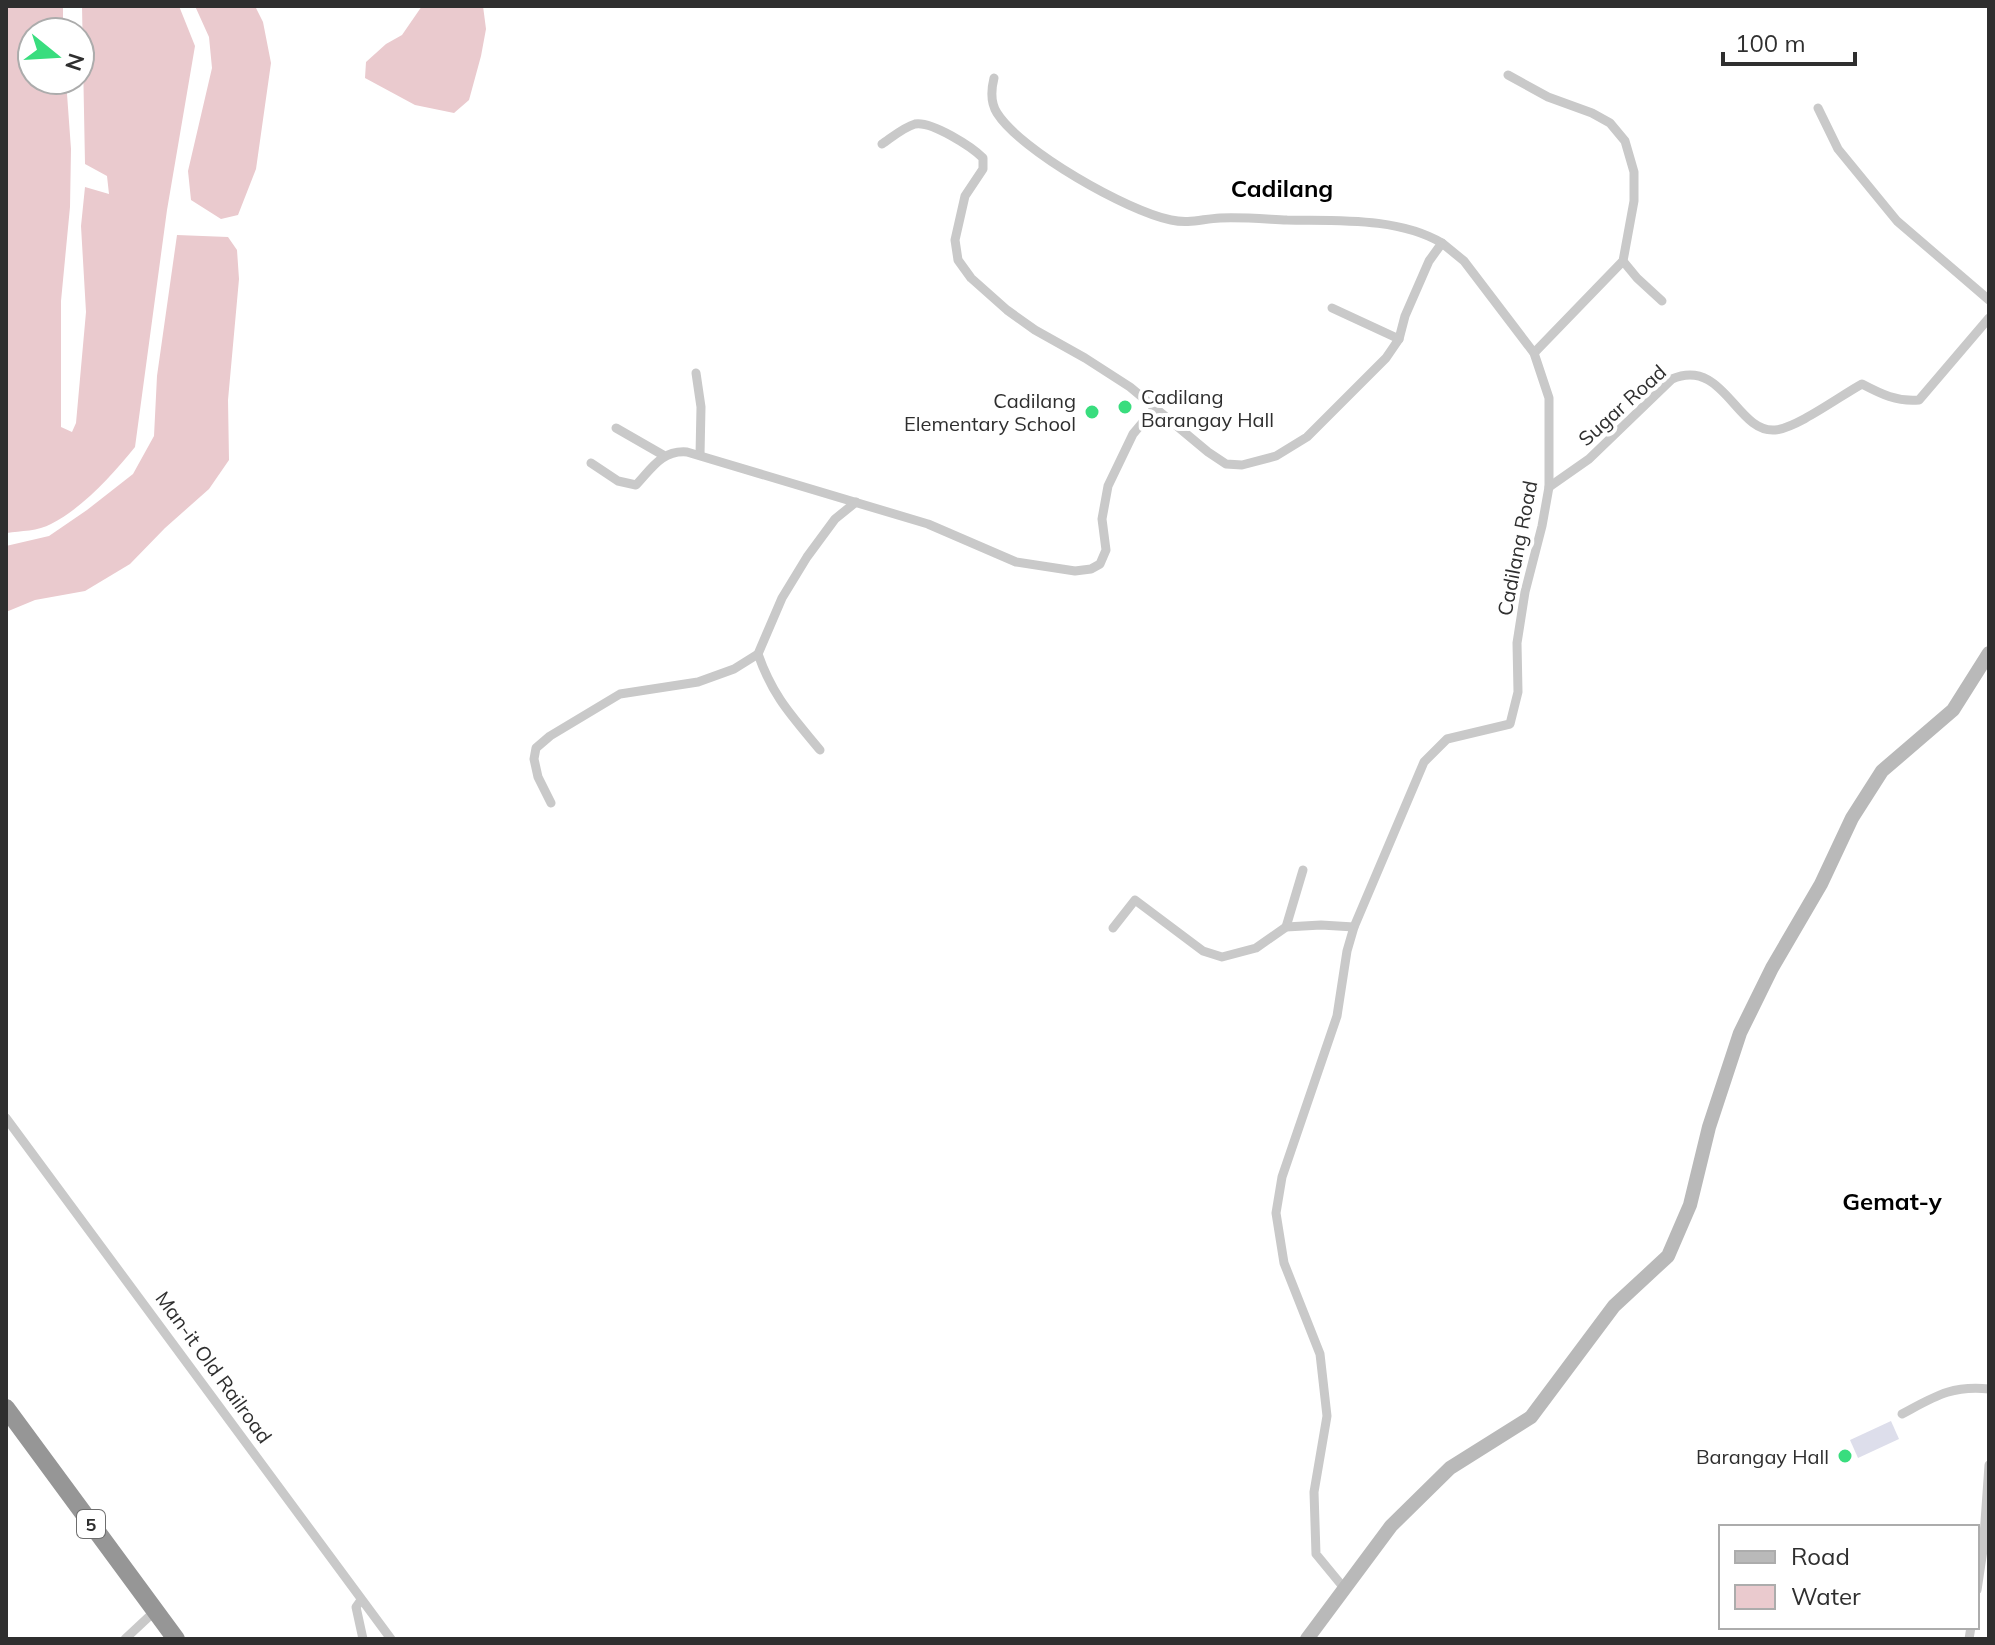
<svg xmlns="http://www.w3.org/2000/svg" width="1995" height="1645" viewBox="0 0 1995 1645" font-family="Mulish,sans-serif">
<style>
.green{fill:#dddeeb}
.water{fill:#eacace}
.lines{fill:none;stroke-linecap:round;stroke-linejoin:round}
.street{stroke:#c9c9c9;stroke-width:9}
.secondary{stroke:#b9b9b9;stroke-width:14}
.highway{stroke:#969696;stroke-width:18}
.poi-dot{fill:#39dd7e;stroke:#fff;stroke-width:3}
.labels{text-anchor:middle;dominant-baseline:central;stroke-width:8;stroke-linejoin:round;paint-order:stroke}
.shield{fill:#fff;stroke:#6d6d6d;stroke-width:2}
.shield-label{font-size:18px;font-weight:bold;fill:#2f2f2f}
.poi-label{font-size:20px;fill:#2f2f2f;stroke:#fff;text-anchor:end}
.street-label{font-size:20px;fill:#2f2f2f;stroke:#fff}
.quarter-label{font-size:24px;font-weight:bold;fill:#000;stroke:#fff}
</style>
<rect width="100%" height="100%" fill="#fff"/>
<polygon class="green" points="1891,1421 1899,1439 1858,1458 1850,1440"/>
<g class="water">
<path d="M6,6H63V32H32V80H66L71,149L70,207L61,301V427L72,432L76,423L86,312L81,226L85,187L109,194L107,176L85,164L82,6H179L195,46L167,210L135,447C112,475 84,507 51,524C39,531 20,531 7,533Z"/>
<polygon points="195,6 255,6 263,22 271,63 256,169 238,215 221,219 191,200 188,171 212,68 209,37"/>
<polygon points="422,6 483,6 486,29 481,56 469,100 454,113 415,105 365,78 366,62 386,44 402,35"/>
<polygon points="177,235 228,237 237,250 239,279 228,400 229,460 209,489 165,528 130,564 85,591 35,600 6,612 6,546 49,536 87,510 133,474 154,436 157,376"/>
</g>
<g class="lines">
<g class="street">
<polyline points="1508,75 1548,97 1592,113 1610,123 1625,141 1634,172 1634,201 1623,261 1534,353"/>
<path d="M994,78C991,90 990,102 997,113C1021,151 1127,211 1171,220C1189,224 1202,219 1220,218C1242,217 1265,219 1287,220C1337,221 1398,217 1442,243"/>
<polyline points="1818,108 1838,149 1897,221 1989,300"/>
<path d="M882,144C891,138 904,127 915,124C932,121 972,147 983,158V169L965,196L955,240L958,260L971,278L1007,310L1035,330L1085,358L1130,387L1208,452L1226,464L1242,465L1276,456L1307,437L1386,358L1399,339L1405,316L1429,261L1442,243L1464,261L1534,353L1549,398V487L1542,526L1525,592L1517,643L1518,692L1510,724L1447,739L1424,762L1354,927L1347,951L1337,1016L1282,1177L1276,1213L1284,1263L1320,1354L1327,1416L1314,1492L1316,1554L1344,1588"/>
<polyline points="1623,261 1637,278 1662,301"/>
<polyline points="1332,308 1399,339"/>
<polyline points="696,373 701,407 700,455"/>
<polyline points="616,428 663,455"/>
<path d="M591,463L618,481L636,485C652,468 662,450 687,452L928,524L1016,562L1075,571L1091,569L1100,564L1106,550L1102,519L1108,486L1133,434L1154,409"/>
<path d="M1549,487L1589,459L1672,379C1724,357 1736,433 1775,430C1797,428 1840,396 1862,384C1881,394 1897,402 1919,400L1989,318"/>
<path d="M758,654C773,697 792,716 820,750"/>
<polyline points="551,803 538,777 534,759 536,748 550,736 620,694 698,682 734,669 758,654 782,598 807,557 835,519 856,502"/>
<polyline points="1286,927 1303,870"/>
<polyline points="1113,928 1135,900 1203,951 1222,957 1256,948 1286,927 1321,925 1354,927"/>
<polyline points="6,1118 391,1639"/>
<path d="M1902,1414C1934,1397 1951,1385 1989,1389"/>
<polyline points="1977,1590 1983,1550 1989,1465"/>
<polyline points="361,1600 356,1607 363,1639"/>
<polyline points="125,1639 155,1611"/>
<polyline points="1969,1639 1971,1627"/>
</g>
<polyline class="secondary" points="1307,1639 1391,1526 1450,1468 1531,1417 1614,1306 1668,1256 1690,1205 1709,1127 1740,1033 1772,968 1821,884 1852,818 1882,771 1953,710 1989,653"/>
<polyline class="highway" points="6,1408 176,1639"/>
</g>
<g class="poi-dot">
<circle cx="1125" cy="407" r="8"/>
<circle cx="1092" cy="412" r="8"/>
<circle cx="1845" cy="1456" r="8"/>
</g>
<g class="labels">
<rect class="shield" x="77" y="1510" width="28" height="28" rx="6"/>
<g class="shield-label">
<text x="91" y="1524">5</text>
</g>
<g class="poi-label">
<text x="1141" y="396" text-anchor="start">Cadilang<tspan x="1141" dy="23">Barangay Hall</tspan></text>
<text x="1076" y="400">Cadilang<tspan x="1076" dy="23">Elementary School</tspan></text>
<text x="1829" y="1456">Barangay Hall</text>
</g>
<g class="street-label">
<text transform="translate(1622 405) rotate(-42)">Sugar Road</text>
<text transform="translate(1517 548) rotate(-79)">Cadilang Road</text>
<text transform="translate(214 1367) rotate(54)">Man-it Old Railroad</text>
</g>
<g class="quarter-label">
<text x="1282" y="188">Cadilang</text>
<text x="1892" y="1201">Gemat-y</text>
</g>
</g>
<rect width="1995" height="1645" fill="none" stroke="#2f2f2f" stroke-width="16"/>
<rect x="1719" y="1525" width="260" height="104" fill="#ffffff" stroke="#acacac" stroke-width="2"/>
<rect x="1735" y="1551" width="40" height="12" fill="#b9b9b9" stroke="#acacac" stroke-width="2"/>
<text x="1791" y="1565" font-size="24" fill="#2f2f2f">Road</text>
<rect x="1735" y="1585" width="40" height="24" fill="#eacace" stroke="#acacac" stroke-width="2"/>
<text x="1791" y="1605" font-size="24" fill="#2f2f2f">Water</text>
<g transform="translate(56 56) rotate(108)"><circle r="38" fill="#ffffff" stroke="#acacac" stroke-width="2"/>
<path d="M0-6L14 30L0 20L-14 30Z" fill="#39dd7e"/>
<text y="-12" font-size="22" font-weight="bold" text-anchor="middle" fill="#2f2f2f">N</text>
</g>
<path d="M1723 52v12h132v-12" fill="none" stroke="#2f2f2f" stroke-width="4"/>
<text x="1735" y="52" font-size="24" fill="#2f2f2f" stroke="#ffffff" stroke-width="6" paint-order="stroke">100 m</text>
</svg>
